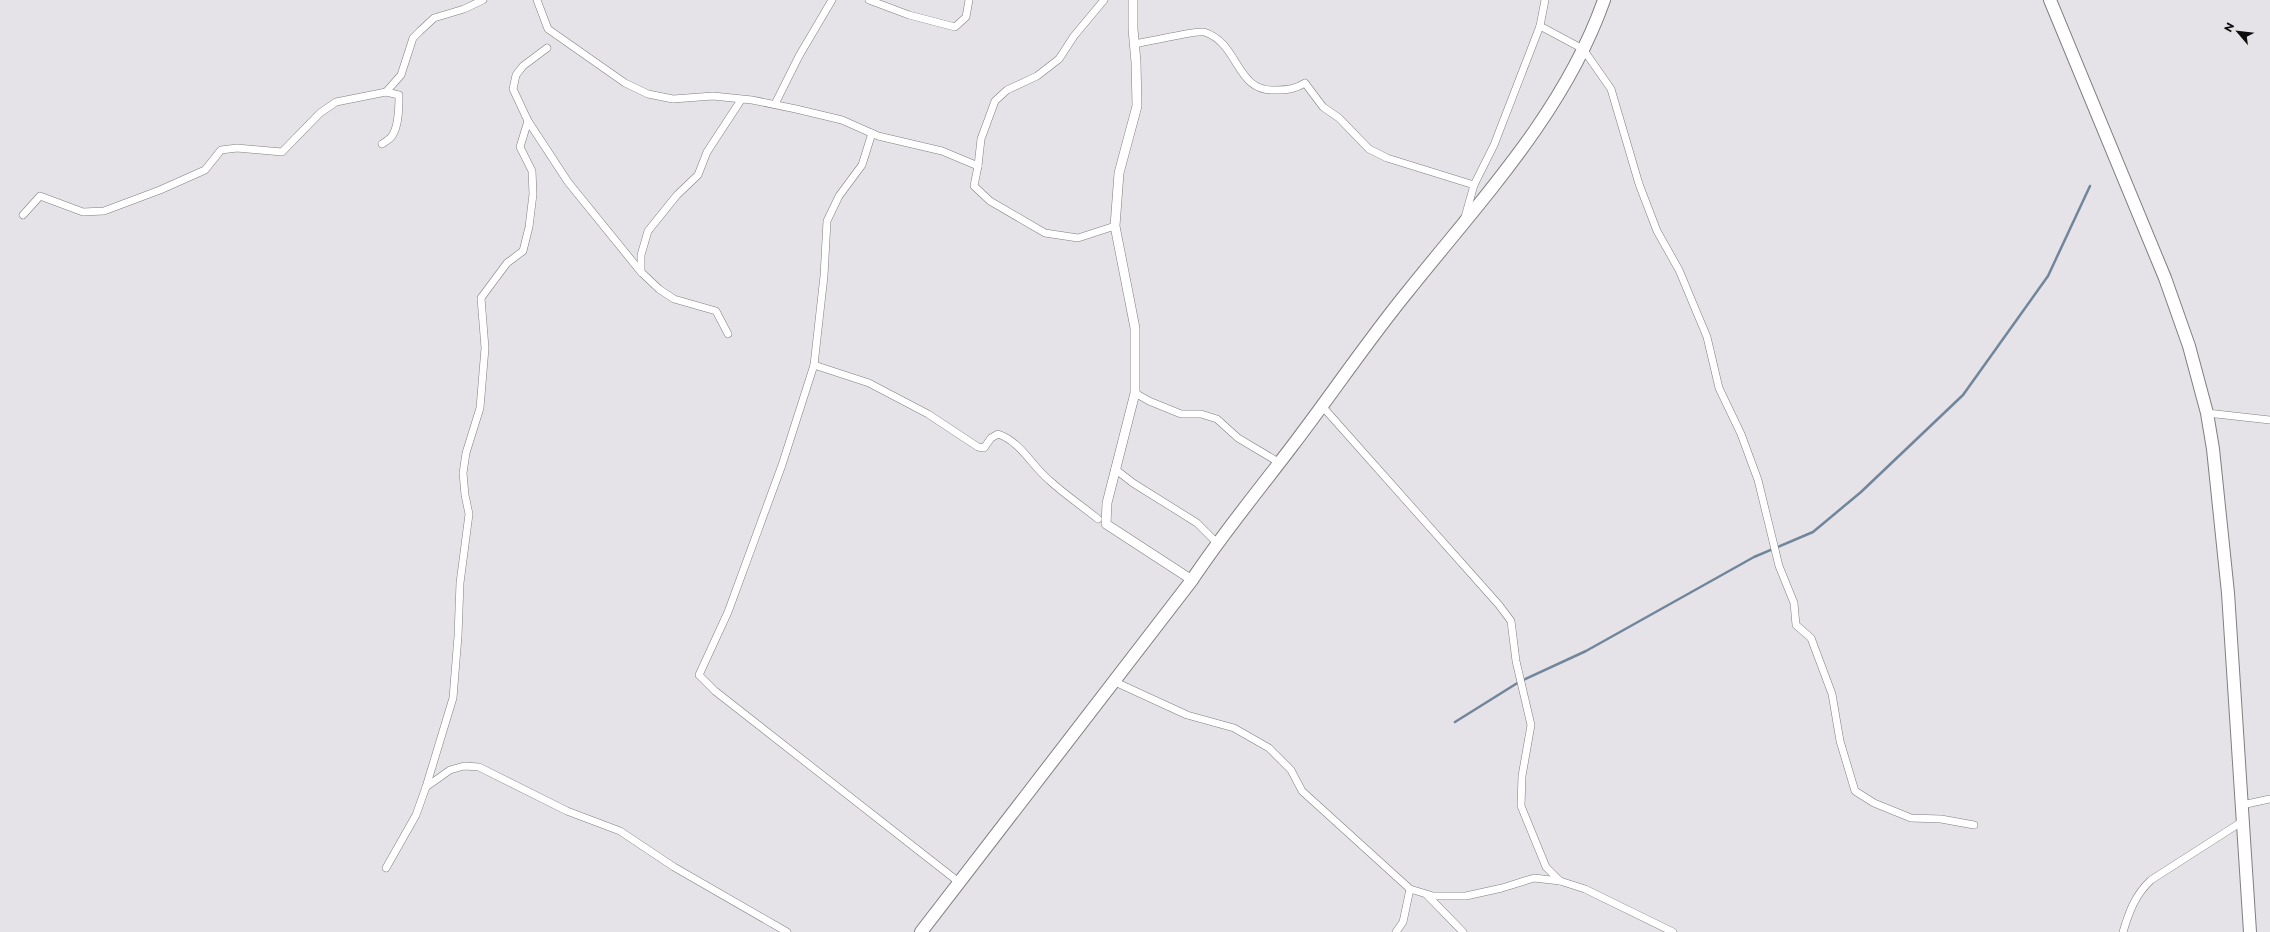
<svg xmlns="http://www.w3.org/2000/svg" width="2270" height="932" viewBox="0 0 2270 932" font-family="Montserrat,sans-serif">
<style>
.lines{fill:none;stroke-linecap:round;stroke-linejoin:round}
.stream{stroke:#71859b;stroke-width:2.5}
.minor-casing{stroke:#807e82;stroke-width:8}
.tertiary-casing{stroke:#807e82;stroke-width:10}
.primary-casing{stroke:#807e82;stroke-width:14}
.trunk-casing{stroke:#807e82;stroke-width:14}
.minor{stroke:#fff;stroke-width:7}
.tertiary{stroke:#fff;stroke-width:9}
.primary{stroke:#fff;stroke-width:12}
.trunk{stroke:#fff;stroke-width:12}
</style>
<rect width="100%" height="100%" fill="#e5e3e7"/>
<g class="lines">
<polyline class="stream" points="1455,722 1519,682 1586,651 1754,557 1813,532 1861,492 1963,395 2048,276 2090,186"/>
<g class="minor-casing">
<g id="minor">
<polyline points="537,0 548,29 625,83 648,94 673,99 713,96 752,100 796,109 842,120 878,136 942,151 978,166 974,186 990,201 1045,233 1078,238 1115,226"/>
<polyline points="869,0 909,15 955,27 966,17 969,0"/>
<polyline points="1540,26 1583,49 1611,89 1639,184 1657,231 1679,270 1707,337 1719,388 1741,434 1758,480 1779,566 1794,603 1796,625 1811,638 1832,694 1840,741 1855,791 1874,803 1911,818 1941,819 1974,825"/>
<path d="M1135,44C1146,42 1198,30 1204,32C1240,43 1235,93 1276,90C1288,90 1295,89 1305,83L1323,107L1339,118L1369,149L1387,158L1474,185"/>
<polyline points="547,48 523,66 516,75 513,89 528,121 568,182 641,272"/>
<polyline points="775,104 799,56 832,0"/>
<polyline points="872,133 862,165 839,196 827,221 824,276 814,365 782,465 728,612 699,675 715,691 960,883"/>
<path d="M382,144C385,142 390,139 392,136C399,126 399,107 399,95L386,92L401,75L413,38L420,31L434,18L464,9L483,0"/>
<polyline points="978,166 981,139 995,101 1007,90 1037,76 1059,59 1074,36 1104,0"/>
<polyline points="23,215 40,196 83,212 104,211 160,190 205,170 221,150 237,148 282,152 320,113 336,102 386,92"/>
<polyline points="1465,217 1474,185 1494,145 1540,26 1545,0"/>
<polyline points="728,334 716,311 674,299 659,289 641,272 641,255 648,231 677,195 698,175 707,152 741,100"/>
<path d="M814,365L869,383L928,414L978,447L984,448L991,438L998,434C1021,442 1031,465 1049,480C1064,494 1082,506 1098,519"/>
<polyline points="1135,393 1149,401 1181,414 1201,414 1217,419 1238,438 1280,463"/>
<polyline points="1322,406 1499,605 1511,621 1516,661 1531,725 1522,776 1521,806 1546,867 1560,881 1585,889 1673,932"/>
<polyline points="2207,413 2270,420"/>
<polyline points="1115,469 1133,483 1197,523 1217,543"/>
<polyline points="1113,681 1187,715 1234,728 1269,748 1291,770 1302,791 1410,889 1433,896 1466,896 1502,888 1534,878 1560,881"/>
<polyline points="426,787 453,698 458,636 460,583 469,514 465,495 463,473 466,453 480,408 485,348 481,298 507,263 523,251 529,227 533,194 532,171 520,147 528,121"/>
<polyline points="2242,805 2270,799"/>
<polyline points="386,868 416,815 426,787 450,770 464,766 479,767 567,811 620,831 674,867 787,932"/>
<polyline points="1427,895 1463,932"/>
<polyline points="1396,932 1403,922 1410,889"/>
<path d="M2123,932C2129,912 2135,895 2151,880L2243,821"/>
</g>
</g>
<g class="tertiary-casing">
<polyline id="tertiary" points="1133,0 1133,29 1136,62 1137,106 1119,173 1115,226 1135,328 1135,393 1107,503 1106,524 1192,580"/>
</g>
<g class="primary-casing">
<path id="primary" d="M921,932L1192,580C1223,533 1259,490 1293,445C1332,394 1368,340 1409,290C1481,200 1565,111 1604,0"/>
</g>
<g class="trunk-casing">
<polyline id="trunk" points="2050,0 2165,278 2189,346 2207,413 2213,449 2228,593 2250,932"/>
</g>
<use href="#minor" class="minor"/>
<use href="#tertiary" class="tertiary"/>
<use href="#primary" class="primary"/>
<use href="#trunk" class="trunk"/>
</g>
<g transform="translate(2238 32) rotate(298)" stroke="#e5e3e7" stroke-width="3" paint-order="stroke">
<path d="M0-3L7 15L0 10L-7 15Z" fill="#0e0d0e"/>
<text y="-6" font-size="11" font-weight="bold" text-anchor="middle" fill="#0e0d0e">N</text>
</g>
</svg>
